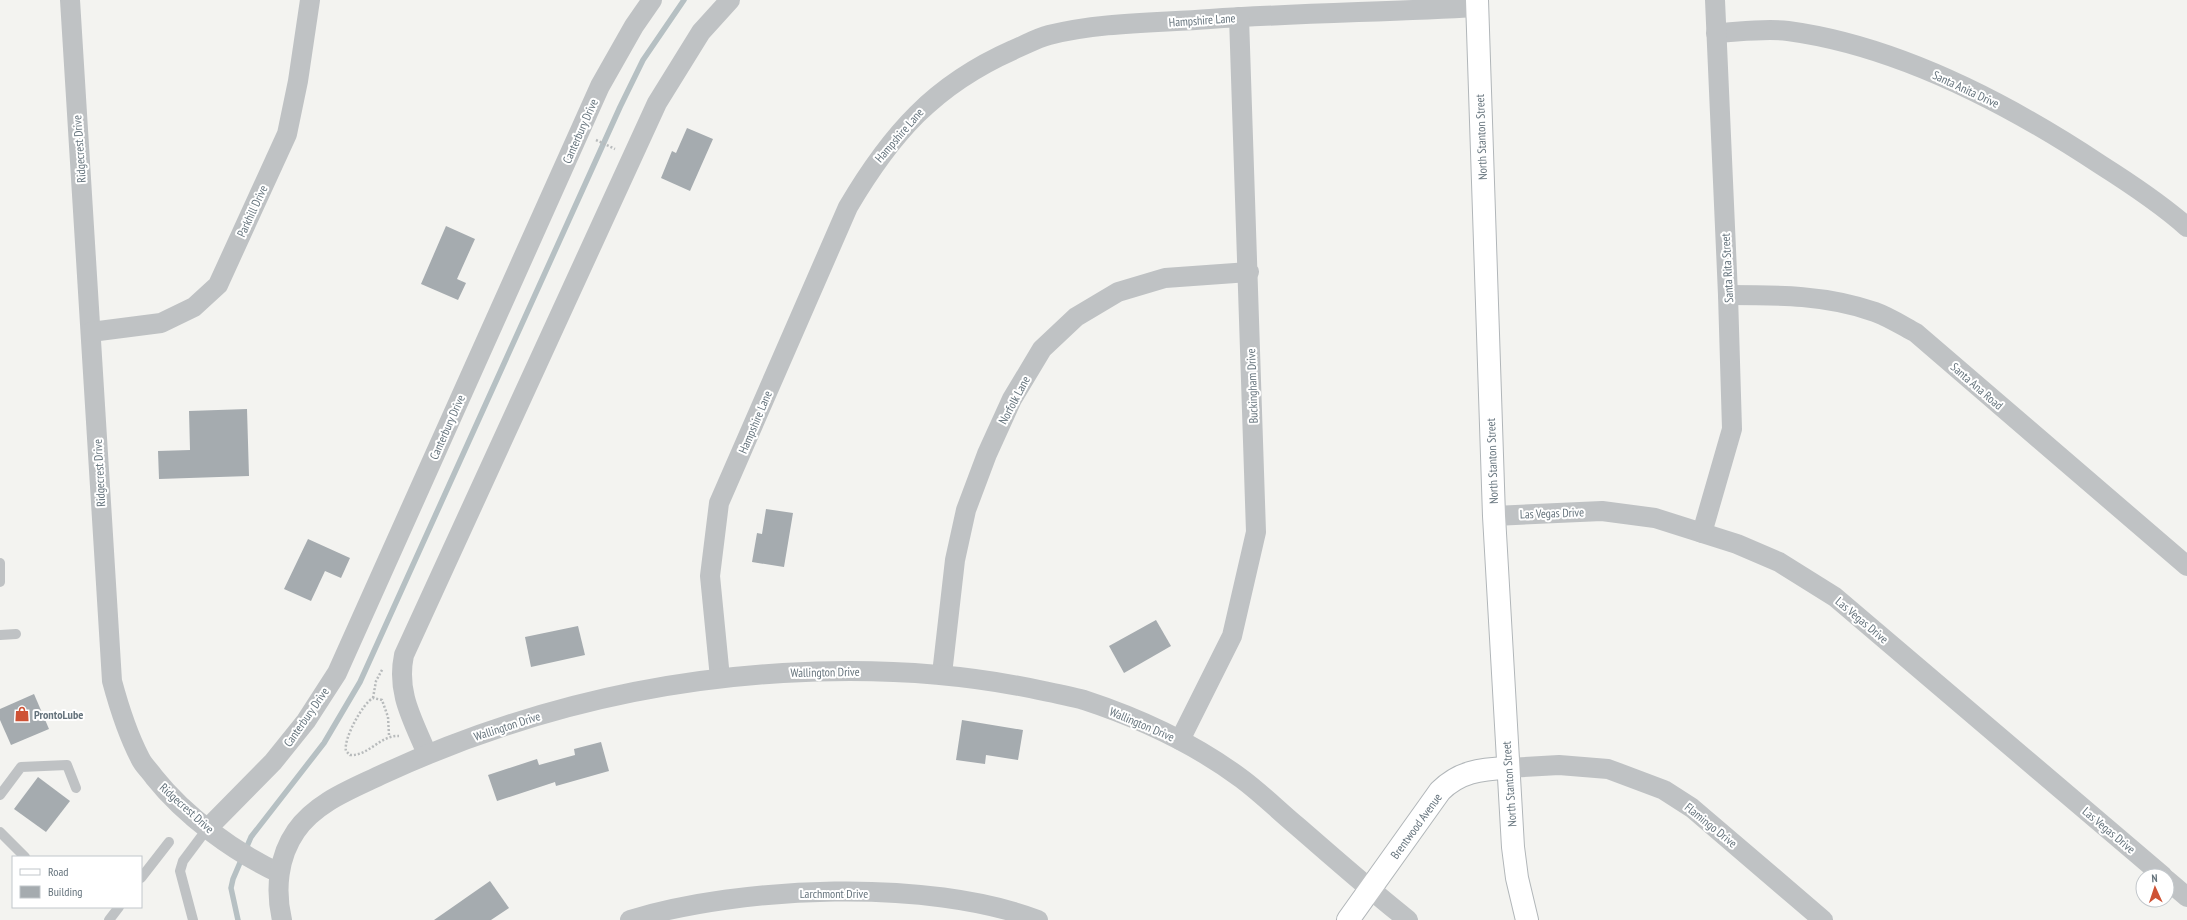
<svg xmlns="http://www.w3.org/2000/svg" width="2187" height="920" viewBox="0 0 2187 920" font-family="'PT Sans Narrow',sans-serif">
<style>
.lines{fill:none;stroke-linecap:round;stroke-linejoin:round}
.stream{stroke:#b6c0c3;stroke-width:5.5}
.building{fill:#a5abaf}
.secondary-casing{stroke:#b1b6b9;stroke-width:24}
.path{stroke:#b8bbbc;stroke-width:2.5;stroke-dasharray:2 2;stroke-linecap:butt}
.lane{stroke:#bfc2c4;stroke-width:10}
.street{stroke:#bfc2c4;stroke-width:20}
.secondary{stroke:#fff;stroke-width:22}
.labels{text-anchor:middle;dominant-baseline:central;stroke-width:4;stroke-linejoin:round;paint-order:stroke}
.street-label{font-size:12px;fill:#66747d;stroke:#fff}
.poi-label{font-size:12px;font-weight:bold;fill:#66747d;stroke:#fff;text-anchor:start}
</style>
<rect width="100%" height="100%" fill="#f3f3f0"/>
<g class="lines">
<polyline class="stream" points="238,920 231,888 233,879 251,837 324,743 360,682 620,107 643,60 684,0"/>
</g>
<g class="building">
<polygon points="687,128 713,139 690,191 661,178 672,151 676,153"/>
<polygon points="446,226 475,239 457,279 466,283 458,300 421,284"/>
<polygon points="247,409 249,476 159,479 158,451 190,450 189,411"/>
<polygon points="766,509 793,513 784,567 752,562 757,533 762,534"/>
<polygon points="308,539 350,558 341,578 325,571 311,601 284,589"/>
<polygon points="1156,620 1171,646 1124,673 1109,646"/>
<polygon points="578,626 585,655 531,667 525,637"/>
<polygon points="34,694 49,729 11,745 0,720 0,709"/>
<polygon points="962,720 1023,730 1018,760 986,755 985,764 956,760"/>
<polygon points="601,742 609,771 556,786 555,782 497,801 488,775 537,759 539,765 575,755 574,749"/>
<polygon points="38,777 70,801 46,832 14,809"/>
<polygon points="490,881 509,908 491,920 434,920"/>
</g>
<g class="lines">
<g class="secondary-casing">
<g id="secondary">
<polyline points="1477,0 1494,516 1513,847 1517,878 1527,920"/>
<path d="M1348,920L1440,791C1459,772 1480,769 1507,768"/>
</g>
</g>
<g class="path">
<polyline points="596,140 615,149"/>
<polyline points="373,698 376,681 383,668"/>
<path d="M389,735L388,717L382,700L373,698C363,703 343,739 346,751L350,755C369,756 380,735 399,736"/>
</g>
<g class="lane">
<polyline points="0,563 0,582"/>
<polyline points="0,635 16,634"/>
<polyline points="0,795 21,767 67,765 76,788"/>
<polyline points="0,832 25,857"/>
<polyline points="141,878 169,842"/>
<polyline points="109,920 119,907"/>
<polyline points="193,920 180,871 183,861 207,829"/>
</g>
<g class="street">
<path d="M70,0L112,681C119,707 127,733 140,758C143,765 150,771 154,777C185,816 234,852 279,873"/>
<path d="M1716,33C1739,32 1765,28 1788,31C1899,46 2009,104 2101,165C2131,184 2160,203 2187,227"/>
<path d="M1728,295C1779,295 1827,295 1875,312C1889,317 1903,326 1916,333L2187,566"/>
<polyline points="91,332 161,323 194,307 218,285 287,134 298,81 310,0"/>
<polyline points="1494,516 1602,511 1655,518 1737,544 1779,562 1835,597 2163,876"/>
<polyline points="1702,533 1732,429 1728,295 1715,0"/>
<polyline points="942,674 955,560 966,510 987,454 1012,399 1042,349 1076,317 1118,292 1165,278 1249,272"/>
<path d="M720,678L710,576L719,503L848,207C891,134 934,85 1013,50C1025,45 1037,38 1049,35C1101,22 1156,23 1210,19C1299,13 1388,12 1477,7"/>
<polyline points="1180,740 1232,636 1256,532 1239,17"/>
<path d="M427,754C413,720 396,693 404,655L657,103L701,32L730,0"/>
<polyline points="1507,768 1559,765 1608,769 1664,790 1692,808 1823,920"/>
<polyline points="207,829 273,762 306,721 337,673 600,86 634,26 652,0"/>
<polyline points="2167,880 2187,897"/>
<path d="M282,920C275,890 278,857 296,831C316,802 352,789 383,774C509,716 645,681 783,673C868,668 955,672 1039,690C1054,693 1069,696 1084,700C1139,718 1195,744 1242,779C1262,794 1279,811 1297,826C1334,858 1370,890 1408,920"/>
<path d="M630,920C742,886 927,878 1038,920"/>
</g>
<use href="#secondary" class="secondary"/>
</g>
<defs>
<g id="shop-bare" transform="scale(1.2)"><path d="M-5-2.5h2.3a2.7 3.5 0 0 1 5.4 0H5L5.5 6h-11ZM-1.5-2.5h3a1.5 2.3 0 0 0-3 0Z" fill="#ce5235" stroke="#fff" stroke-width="2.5" paint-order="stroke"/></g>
</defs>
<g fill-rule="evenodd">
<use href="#shop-bare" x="22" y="714"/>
</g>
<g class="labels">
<g class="street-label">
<text transform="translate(1202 20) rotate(-4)">Hampshire Lane</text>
<text transform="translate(1966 89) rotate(25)">Santa Anita Drive</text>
<text transform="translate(580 131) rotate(-66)">Canterbury Drive</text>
<text transform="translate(899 135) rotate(-49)">Hampshire Lane</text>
<text transform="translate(1481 137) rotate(-92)">North Stanton Street</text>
<text transform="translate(79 149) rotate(-94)">Ridgecrest Drive</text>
<text transform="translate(252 211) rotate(-65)">Parkhill Drive</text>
<text transform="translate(1727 268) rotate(-93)">Santa Rita Street</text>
<text transform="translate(1252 386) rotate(-92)">Buckingham Drive</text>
<text transform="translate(1977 386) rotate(41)">Santa Ana Road</text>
<text transform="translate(1014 400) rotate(-62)">Norfolk Lane</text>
<text transform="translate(755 422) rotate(-67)">Hampshire Lane</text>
<text transform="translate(447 427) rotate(-66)">Canterbury Drive</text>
<text transform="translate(1492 461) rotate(-92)">North Stanton Street</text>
<text transform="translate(99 473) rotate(-93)">Ridgecrest Drive</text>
<text transform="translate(1552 513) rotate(-2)">Las Vegas Drive</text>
<text transform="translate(1862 620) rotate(40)">Las Vegas Drive</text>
<text transform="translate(825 672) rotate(-1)">Wallington Drive</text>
<text transform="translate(306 717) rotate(-55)">Canterbury Drive</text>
<text transform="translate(1142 724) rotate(23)">Wallington Drive</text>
<text transform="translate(507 726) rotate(-18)">Wallington Drive</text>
<text transform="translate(1509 784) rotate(-94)">North Stanton Street</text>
<text transform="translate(187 808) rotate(42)">Ridgecrest Drive</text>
<text transform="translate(1711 825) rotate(39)">Flamingo Drive</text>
<text transform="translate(1416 826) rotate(-54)">Brentwood Avenue</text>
<text transform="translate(2109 830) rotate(40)">Las Vegas Drive</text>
<text x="834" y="893">Larchmont Drive</text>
</g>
<g class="poi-label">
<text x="34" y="714">ProntoLube</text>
</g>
</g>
<rect x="12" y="856" width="130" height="52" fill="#ffffff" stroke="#c2c7cb"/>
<rect x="20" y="869" width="20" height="6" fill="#ffffff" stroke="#c2c7cb"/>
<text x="48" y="876" font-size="12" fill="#66747d">Road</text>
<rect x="20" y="886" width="20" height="12" fill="#a5abaf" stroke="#c2c7cb"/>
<text x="48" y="896" font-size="12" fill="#66747d">Building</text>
<g transform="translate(2155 888) rotate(357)"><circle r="19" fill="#ffffff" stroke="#c2c7cb"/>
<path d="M0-3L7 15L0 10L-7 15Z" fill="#ce5235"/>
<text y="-6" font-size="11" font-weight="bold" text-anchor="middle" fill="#66747d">N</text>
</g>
</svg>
